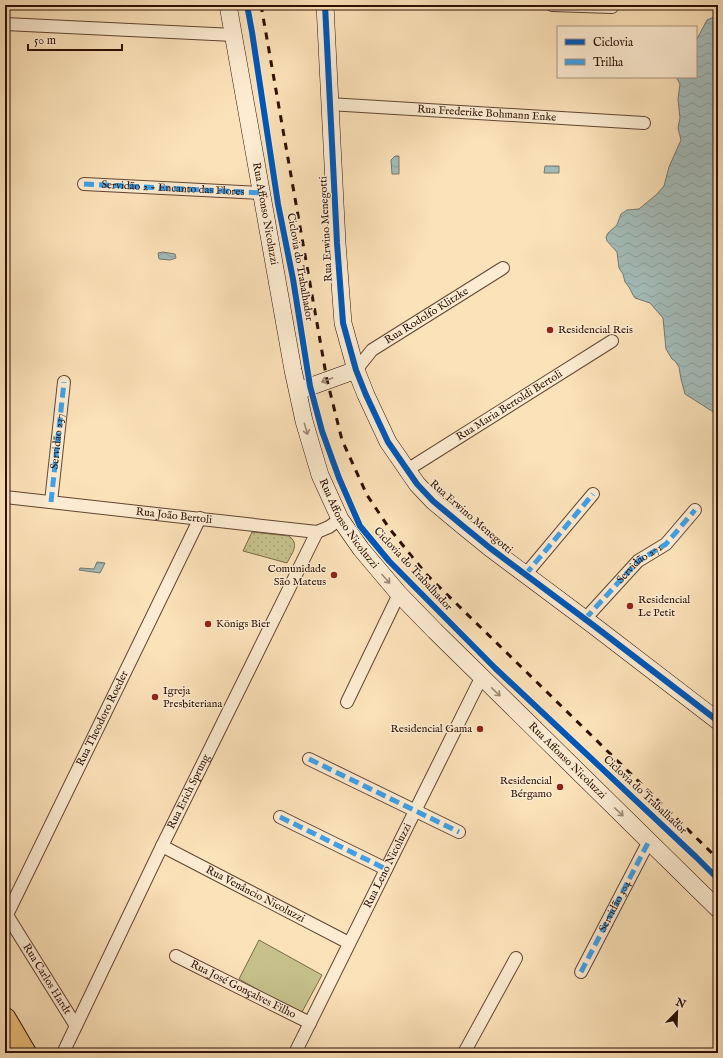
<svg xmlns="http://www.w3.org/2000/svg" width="723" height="1058" viewBox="0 0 723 1058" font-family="'IM FELL English',serif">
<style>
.park{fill:url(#park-dots);stroke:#7a6848}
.garden{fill:#c6c18b;stroke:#7a6848}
.water{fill:url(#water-waves);stroke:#747771}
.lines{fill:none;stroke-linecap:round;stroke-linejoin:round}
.street-casing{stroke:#614431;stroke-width:14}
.secondary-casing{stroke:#2d1004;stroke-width:18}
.highway-casing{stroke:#2d1004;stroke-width:24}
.street{stroke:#fdecd2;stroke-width:12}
.secondary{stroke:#fdecd2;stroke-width:17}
.highway{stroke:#eec17c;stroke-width:22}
.rail{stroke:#2d1004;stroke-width:3;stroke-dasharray:7 7;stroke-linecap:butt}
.quiet{stroke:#3ea1e9;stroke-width:5;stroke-dasharray:10 5;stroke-linecap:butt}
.cycleway-casing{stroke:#fdecd2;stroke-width:8}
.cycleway{stroke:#0057b8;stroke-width:6}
.oneway{stroke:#9f8975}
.poi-dot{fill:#8f2418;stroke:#fdecd2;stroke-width:1.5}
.labels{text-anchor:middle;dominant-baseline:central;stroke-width:3;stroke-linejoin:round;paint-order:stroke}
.street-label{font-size:11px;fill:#2d1004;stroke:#fdecd2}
.poi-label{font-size:11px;fill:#2d1004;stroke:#fdecd2;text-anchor:start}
</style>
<defs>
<pattern id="park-dots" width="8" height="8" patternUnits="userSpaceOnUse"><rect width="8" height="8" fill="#c6c18b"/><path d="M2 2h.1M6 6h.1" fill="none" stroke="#aaa576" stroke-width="1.8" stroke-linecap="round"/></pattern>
<pattern id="water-waves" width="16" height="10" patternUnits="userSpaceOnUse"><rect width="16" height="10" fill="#a3bcb9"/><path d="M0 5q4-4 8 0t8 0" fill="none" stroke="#8da19d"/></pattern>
</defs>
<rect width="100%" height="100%" fill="#fce2b9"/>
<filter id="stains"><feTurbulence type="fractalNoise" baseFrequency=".005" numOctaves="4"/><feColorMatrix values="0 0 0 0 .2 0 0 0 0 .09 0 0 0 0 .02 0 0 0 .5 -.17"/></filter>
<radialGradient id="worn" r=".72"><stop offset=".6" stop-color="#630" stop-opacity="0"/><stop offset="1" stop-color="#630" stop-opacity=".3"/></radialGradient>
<path class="park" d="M252,532L289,536C300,544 292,553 287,563L243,551Z"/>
<polygon class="garden" points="259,940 322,975 301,1014 239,979"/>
<g class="water">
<polygon points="718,12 718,415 685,394 681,379 679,367 675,361 672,359 666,349 663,318 650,303 635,298 633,295 629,287 625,282 623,274 619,268 617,252 607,241 606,237 608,233 617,225 621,214 627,210 639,209 656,195 664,186 669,167 681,140 678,128 680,118 678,99 680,84 676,77 696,77 696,41 707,20 714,17"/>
<polygon points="395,156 399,156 399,174 392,174 391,160"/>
<polygon points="545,166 559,166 559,173 544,173"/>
<polygon points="163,252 175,254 176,258 170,260 159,259 158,253"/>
<polygon points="97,562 105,563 100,573 79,570 80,568 94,569"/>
</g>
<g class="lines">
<g class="street-casing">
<g id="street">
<polyline points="552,5 612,7"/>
<polyline points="5,24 234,35"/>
<path id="s1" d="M329,104L644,123"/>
<polyline points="84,184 262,193"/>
<path id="s2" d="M356,370L372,350L503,268"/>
<path id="s3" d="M407,470L612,341"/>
<path id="s4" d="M5,497L317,532L329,527L340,519"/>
<polyline points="51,502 64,382"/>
<polyline points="525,575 593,494"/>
<polyline points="585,619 638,561 666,544 695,510"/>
<polyline points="347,702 399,594"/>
<polyline points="309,759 459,832"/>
<polyline points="280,817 386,869"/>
<path id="s5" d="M162,846L349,943"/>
<path id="s6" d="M5,912L76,1026"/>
<path id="s7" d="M5,919L200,518"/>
<path id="s8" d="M176,956L310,1023"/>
<path id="s9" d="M581,972L649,841"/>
<path id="s10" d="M63,1053L162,846L317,532"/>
<path id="s11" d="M295,1053L481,678"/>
<polyline points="464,1053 516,958"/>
</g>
</g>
<g class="secondary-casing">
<g id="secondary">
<path id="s12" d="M228,5L293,370L304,421L320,475L340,519L361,549L399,594L435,631L718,909"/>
<polyline points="325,5 337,243 343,323 356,370 366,395 388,442 417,484 433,501 463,526 490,548 593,625 718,721"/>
<polyline points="298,391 356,370"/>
</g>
</g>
<g class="highway-casing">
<polyline id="highway" points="5,1019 25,1053"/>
</g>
<use href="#street" class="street"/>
<use href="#secondary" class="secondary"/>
<use href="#highway" class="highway"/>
<polyline class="rail" points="261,5 327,380 342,440 367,495 389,528 426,574 718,859"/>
<g class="quiet">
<path id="s13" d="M84,184L262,193"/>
<path id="s14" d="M51,502L64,382"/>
<polyline points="525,575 593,494"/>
<path id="s15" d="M585,619L638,561L666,544L695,510"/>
<polyline points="309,759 459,832"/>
<polyline points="280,817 386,869"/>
<polyline points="581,972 649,841"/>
</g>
<g class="cycleway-casing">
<g id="cycleway">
<polyline points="247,5 252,32 278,204 293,279 310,386 322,431 339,478 360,526 389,561 495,668 696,857 718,879"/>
<polyline points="325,5 337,243 343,323 356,370 366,395 388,442 417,484 433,501 463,526 490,548 593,625 718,721"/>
</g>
</g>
<use href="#cycleway" class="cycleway"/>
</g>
<defs><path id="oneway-shaft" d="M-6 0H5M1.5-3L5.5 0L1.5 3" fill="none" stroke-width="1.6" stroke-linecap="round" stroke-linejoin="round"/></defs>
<g class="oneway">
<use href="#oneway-shaft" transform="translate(327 380) rotate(160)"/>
<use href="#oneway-shaft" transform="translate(306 429) rotate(74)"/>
<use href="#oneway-shaft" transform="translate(386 579) rotate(48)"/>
<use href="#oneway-shaft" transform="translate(496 692) rotate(44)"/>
<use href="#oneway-shaft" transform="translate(619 812) rotate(44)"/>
</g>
<g class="poi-dot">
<circle cx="550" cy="330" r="4"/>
<circle cx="334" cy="575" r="4"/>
<circle cx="630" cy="606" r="4"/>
<circle cx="208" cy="624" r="4"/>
<circle cx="155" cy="697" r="4"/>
<circle cx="480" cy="729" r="4"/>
<circle cx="560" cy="787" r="4"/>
</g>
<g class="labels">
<g class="street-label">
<text stroke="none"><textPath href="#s1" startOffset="158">Rua Frederike Bohmann Enke</textPath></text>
<text stroke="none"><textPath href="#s13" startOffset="89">Servidão 2 - Encanto das Flores</textPath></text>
<text stroke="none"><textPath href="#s12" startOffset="212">Rua Affonso Nicoluzzi</textPath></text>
<text transform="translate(326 229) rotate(-93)">Rua Erwino Menegotti</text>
<text transform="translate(300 267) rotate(80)">Ciclovia do Trabalhador</text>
<text stroke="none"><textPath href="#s2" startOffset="90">Rua Rodolfo Klitzke</textPath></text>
<text stroke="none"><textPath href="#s3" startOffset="121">Rua Maria Bertoldi Bertoli</textPath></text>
<text stroke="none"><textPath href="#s14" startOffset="61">Servidão 237</textPath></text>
<text stroke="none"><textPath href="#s4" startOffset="170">Rua João Bertoli</textPath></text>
<text transform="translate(471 517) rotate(41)">Rua Erwino Menegotti</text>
<text stroke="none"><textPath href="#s12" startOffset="536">Rua Affonso Nicoluzzi</textPath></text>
<text stroke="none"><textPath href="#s15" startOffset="78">Servidão 271</textPath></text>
<text transform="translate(413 569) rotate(47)">Ciclovia do Trabalhador</text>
<text stroke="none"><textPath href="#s7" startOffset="223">Rua Theodoro Roeder</textPath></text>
<text stroke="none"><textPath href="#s12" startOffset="860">Rua Affonso Nicoluzzi</textPath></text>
<text stroke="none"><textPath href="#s10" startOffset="290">Rua Erich Sprung</textPath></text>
<text transform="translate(645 795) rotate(43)">Ciclovia do Trabalhador</text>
<text stroke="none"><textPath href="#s11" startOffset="209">Rua Leno Nicoluzzi</textPath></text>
<text stroke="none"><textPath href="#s5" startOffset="105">Rua Venâncio Nicoluzzi</textPath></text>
<text stroke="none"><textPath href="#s9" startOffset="74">Servidão 304</textPath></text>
<text stroke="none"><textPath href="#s6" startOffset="79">Rua Carlos Hardt</textPath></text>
<text stroke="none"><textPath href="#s8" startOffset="75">Rua José Gonçalves Filho</textPath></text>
</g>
<g class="poi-label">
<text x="558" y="330">Residencial Reis</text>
<text x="326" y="569" text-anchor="end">Comunidade<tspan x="326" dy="13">São Mateus</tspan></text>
<text x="638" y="600">Residencial<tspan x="638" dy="13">Le Petit</tspan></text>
<text x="216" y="624">Königs Bier</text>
<text x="163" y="691">Igreja<tspan x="163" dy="13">Presbiteriana</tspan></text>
<text x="472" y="729" text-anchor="end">Residencial Gama</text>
<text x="552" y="781" text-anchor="end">Residencial<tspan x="552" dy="13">Bérgamo</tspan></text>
</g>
</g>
<rect width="723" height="1058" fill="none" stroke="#fce2b9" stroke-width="20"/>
<rect x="6" y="6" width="711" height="1046" fill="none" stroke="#2d1004" stroke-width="2"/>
<rect x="10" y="10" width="703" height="1038" fill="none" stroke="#2d1004"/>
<rect x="557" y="26" width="140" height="52" fill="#fdecd2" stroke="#aa9480"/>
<rect x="565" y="39" width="20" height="6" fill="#0057b8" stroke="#aa9480"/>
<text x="593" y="46" font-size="12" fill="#2d1004">Ciclovia</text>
<rect x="565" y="59" width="20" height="6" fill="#3ea1e9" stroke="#aa9480"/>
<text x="593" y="66" font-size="12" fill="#2d1004">Trilha</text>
<g transform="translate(677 1012) rotate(23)" stroke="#fdecd2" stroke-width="3" paint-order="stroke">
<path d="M0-3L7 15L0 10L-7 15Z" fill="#2d1004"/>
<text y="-6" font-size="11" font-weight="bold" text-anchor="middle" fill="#2d1004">N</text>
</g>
<path d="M28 44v6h94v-6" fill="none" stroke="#2d1004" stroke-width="2"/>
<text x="34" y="44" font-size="12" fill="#2d1004" stroke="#fdecd2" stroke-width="3" paint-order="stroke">50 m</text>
<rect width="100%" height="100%" filter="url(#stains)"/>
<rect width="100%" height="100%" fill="url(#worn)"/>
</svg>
